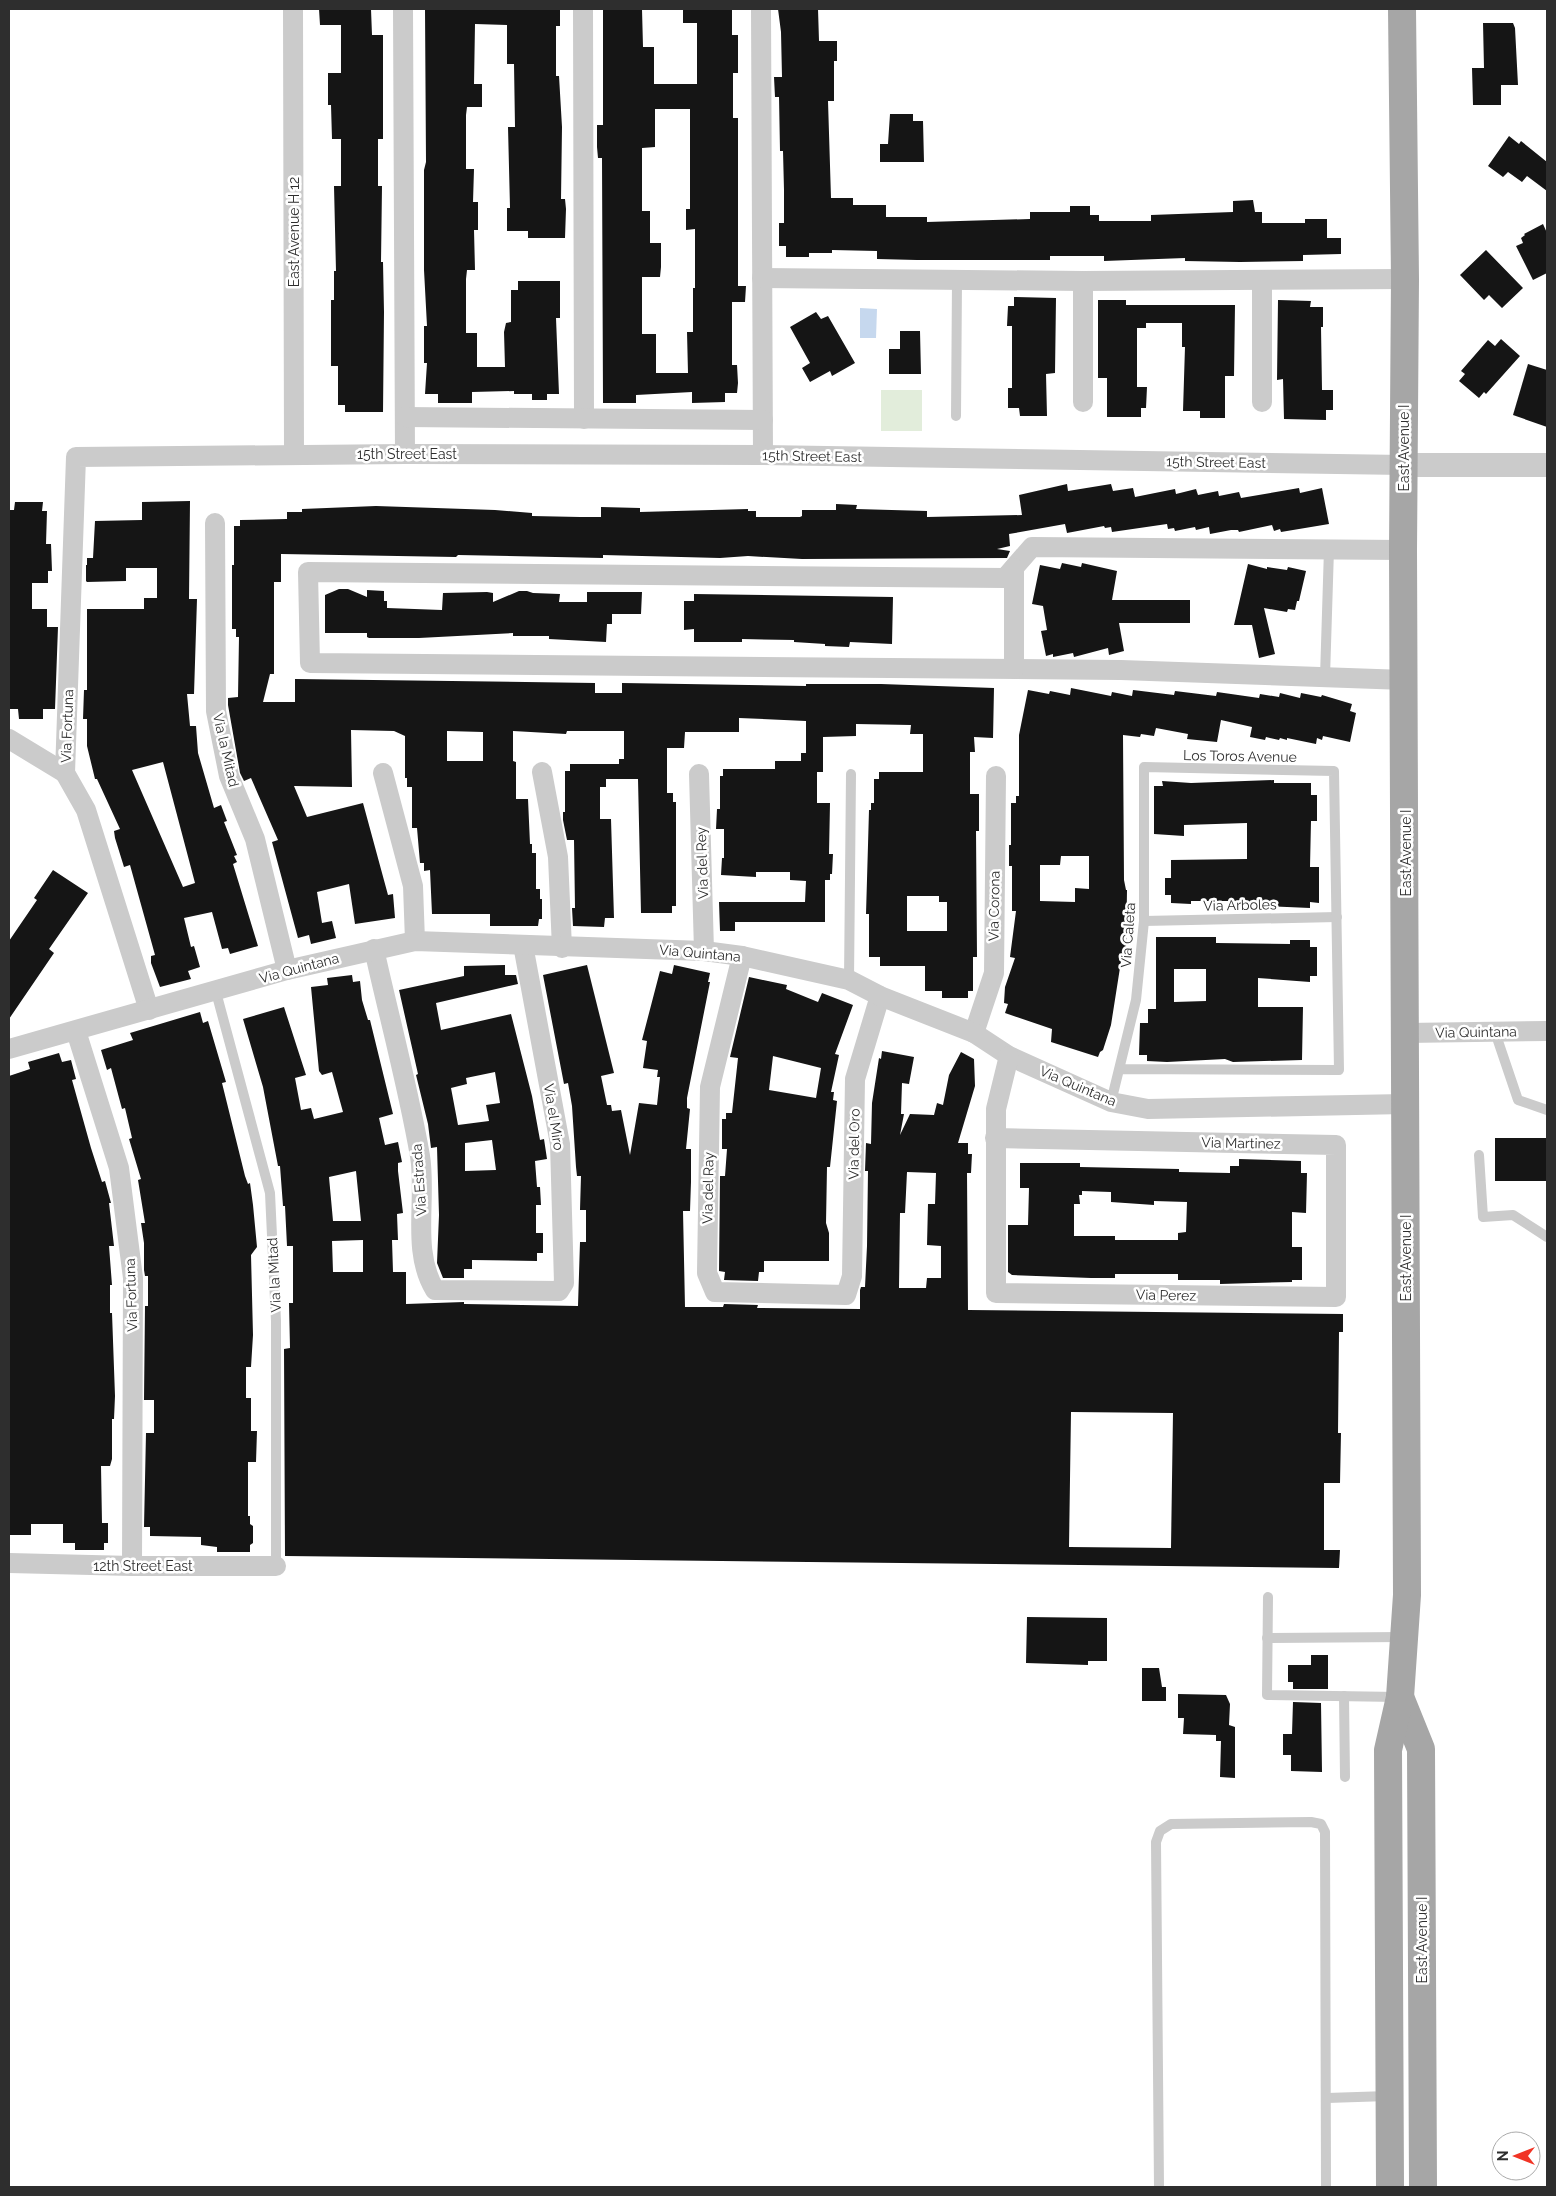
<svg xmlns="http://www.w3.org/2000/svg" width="1556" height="2196" viewBox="0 0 1556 2196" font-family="Raleway,sans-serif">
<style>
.green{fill:#e2eddb}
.water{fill:#c6d8ee}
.building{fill:#151515;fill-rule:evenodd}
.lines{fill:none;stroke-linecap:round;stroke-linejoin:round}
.service{stroke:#cbcbcb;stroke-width:10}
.minor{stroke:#cbcbcb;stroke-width:20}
.tertiary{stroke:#cbcbcb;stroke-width:24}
.primary{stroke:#a6a6a6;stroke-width:28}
.labels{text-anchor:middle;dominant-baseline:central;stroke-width:5;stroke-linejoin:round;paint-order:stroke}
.street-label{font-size:14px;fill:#2e2e2e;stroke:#fff}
</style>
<rect width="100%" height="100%" fill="#fff"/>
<rect class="green" x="881" y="390" width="41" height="41"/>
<polygon class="water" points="860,308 877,309 876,338 860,338"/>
<g class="building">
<polygon points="319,9 371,9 372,35 383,35 383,139 378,139 378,186 382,186 381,262 383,262 384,312 383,412 345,412 345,405 338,405 338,366 331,366 331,300 334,300 334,271 336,271 334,186 341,186 341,139 332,139 331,105 328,105 328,73 341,73 341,25 320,25"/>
<polygon points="425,9 560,9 560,26 556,26 556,76 559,76 562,127 561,199 565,199 566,209 565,238 528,238 528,231 507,231 507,208 510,208 508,127 515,127 514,64 507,64 507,25 475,24 474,84 482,84 482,107 467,107 466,115 466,169 474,169 473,202 478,202 478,230 474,230 475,270 467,270 466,279 466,333 477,333 477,367 505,367 504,332 506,323 511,322 511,290 518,290 518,281 560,281 560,318 556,318 559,394 547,394 547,400 532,400 532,394 514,394 514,391 472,392 472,403 438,403 438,394 425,394 427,363 424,363 424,326 427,326 424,270 424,170 426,162"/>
<path d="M603,9H642L643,47H654V84H697V23H683V9H732V35H738V73H733V118H738V286H746L745,302H732V365H737L738,383L737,393H725V402L692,403V392L636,395V403H603L602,158H598L597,147V125H603ZM655,109H690V209H686V230L695,229V288H693V332H687L688,373H656V334H642V277H660L661,267V243H650V211H642V148L655,147Z"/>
<polygon points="778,9 818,9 819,41 837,41 837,61 834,61 834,101 828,101 831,198 853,198 853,205 886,205 886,217 927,217 927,222 1030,219 1030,212 1070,212 1070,206 1090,206 1090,215 1099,215 1099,221 1151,221 1151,215 1233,212 1233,201 1253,200 1255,212 1262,212 1262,223 1305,223 1305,219 1327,219 1327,238 1341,238 1341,254 1303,255 1303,261 1240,262 1185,261 1185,258 1104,261 1104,256 1050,256 1050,260 917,260 877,259 877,251 832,250 832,253 809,253 809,257 786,257 786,246 779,246 779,223 784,223 784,190 783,151 780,151 779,97 775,97 774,77 782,77 781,32"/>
<polygon points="1483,23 1513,23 1515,28 1518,85 1501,85 1501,105 1473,105 1472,68 1484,68"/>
<polygon points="890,114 913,114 913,121 923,121 924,162 880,162 880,144 888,144"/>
<polygon points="1509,136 1519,144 1521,141 1547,162 1547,191 1527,176 1522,182 1508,172 1503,177 1488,166"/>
<polygon points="1543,224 1547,233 1547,273 1533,280 1516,246 1523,243 1521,238 1525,235 1524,234"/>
<polygon points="1486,250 1523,288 1502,308 1489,295 1484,300 1460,275"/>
<polygon points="1014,297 1056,298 1055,373 1046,374 1047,416 1020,416 1019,408 1008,408 1008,388 1012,388 1012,326 1007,326 1008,306 1014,306"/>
<polygon points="1098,300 1126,300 1126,305 1235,305 1234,376 1225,376 1225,418 1200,418 1200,411 1183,411 1185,347 1182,347 1182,323 1146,323 1146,328 1137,328 1137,387 1147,387 1146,408 1141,408 1141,417 1107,417 1107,378 1098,378"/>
<polygon points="1278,300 1311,301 1310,307 1323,307 1323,327 1321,327 1322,390 1333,390 1333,410 1326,410 1326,420 1284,419 1283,379 1277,380"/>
<polygon points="816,312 821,319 828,316 855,363 832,376 830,371 810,382 802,368 810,363 790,327"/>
<polygon points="900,331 920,331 921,374 889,374 889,349 900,349"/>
<polygon points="1501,339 1520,356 1486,394 1484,392 1479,398 1459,381 1465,374 1461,371 1488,340 1495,346"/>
<polygon points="1528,364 1547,370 1547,427 1513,415"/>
<path d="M1067,484L1068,491L1111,484L1113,491L1133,488L1135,497L1175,489L1176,494L1196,489L1198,495L1218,491L1219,496L1239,492L1241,498L1299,488L1300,493L1322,488L1329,524L1281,532L1280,529L1274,531L1272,525L1239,532L1238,530H1231L1210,534L1209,527L1196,530L1195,527L1175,531L1174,528L1168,529L1167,524L1112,532L1111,527L1105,528L1104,526L1067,533L1065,524L1009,534L1010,546L997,549L1010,551L1007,558L802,559L748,556L720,558L603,555V558L458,555L456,557L281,554V582H274V674H270L263,702H295V679L595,683V693H622V683L806,686V684H881L994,688L993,738L974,737L975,752H970V794H979V831H976L977,957H973V991H968V998H942V991H925V966H880V957H869V914H866L868,845L869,810H871V803H874V779H879V772H923V734H910L911,725L856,724V736L823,737V772H817V803H830L829,854H833L832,874H830V880H825V922H735V931H720L719,902H805L806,881L790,880V872H756V877L721,875L722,858H724V829H716L717,809H720V776H723V769H775V761H801V753H806V721L739,718V732H685L684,748H667V793H673V802H676V906H672V913H641L638,779H606V787H600V819H611L614,918H605L604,927L573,926L572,908H575L574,840H567L563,820V812H565V771H570V764H619V759H624V731H567L566,734L513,731V761L516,762V799H528L530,844H532V853H536V889H540V899H542V919H539L538,926H490V914H432L430,870L424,871V863H420L417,828H412V787H407V778H405V736L394,731L351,730L352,787L294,786L307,817L363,803L388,895L393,894L395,918L355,924L349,884L317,892L322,923L332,921L336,938L311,944L309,935L298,938L272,842L278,840L251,778L244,781L240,773L228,705V698L238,697L239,637H236V629H232V565H234V526H240V520L287,519V512H302V509L376,506L495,510L532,513V516L580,517H601V507L640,508V512L748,509V511H756V517H800L802,516V510H836V504L857,505L856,509L927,511V517L1022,515L1019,495ZM447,731L483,732V761H447ZM907,896H939V902H947V931H907Z"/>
<path d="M190,501L189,599H197L194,694H187L190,726H196L198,753L214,808L221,805L227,821L224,822L237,855L234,856L237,862L233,864L258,946L230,954L228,948L222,949L212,912L184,918L191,947L194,946L200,967L188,971L191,979L160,987L151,963V956L155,955L130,865L124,867L115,838L114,831L120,829L97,779H95L87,746V719H83L84,690H87V609H144V598H157V568H126V581L87,582L86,581V565H87V558H93L95,521L142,520V502ZM163,762L195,883L183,887L132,770Z"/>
<polygon points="15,502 43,502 42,511 47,511 46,544 51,544 52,571 48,571 48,583 32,583 32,609 47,609 47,627 58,627 55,709 43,709 43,719 19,719 18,709 9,709 9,510 14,510"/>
<polygon points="1062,563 1081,567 1082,563 1117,571 1112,600 1190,600 1190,623 1119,623 1124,651 1109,655 1108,648 1074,657 1073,653 1053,657 1053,654 1046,656 1041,631 1047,630 1043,606 1032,604 1040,565 1060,569"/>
<polygon points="1248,564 1267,569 1267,567 1287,570 1288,567 1306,571 1299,601 1297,601 1295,610 1288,609 1287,612 1264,608 1275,654 1259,658 1252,625 1234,625"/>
<polygon points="339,589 348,589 367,597 367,590 384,591 384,601 387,601 387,608 442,610 443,593 487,592 493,593 493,602 519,591 527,591 533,593 560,594 559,602 587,602 587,592 642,592 641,614 612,614 612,624 607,624 606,642 549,639 549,636 513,636 513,633 419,638 369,638 367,637 367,633 325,633 325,595"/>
<polygon points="694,594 893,597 892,644 850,642 849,647 825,646 825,644 794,642 794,640 742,639 742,642 694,642 694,629 684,630 684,601 694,601"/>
<path d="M1071,688L1111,696L1112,692L1132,696L1133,690L1174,695L1175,691L1216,696L1217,692L1259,698L1260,694L1279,697L1280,693L1300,698L1301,693L1321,697L1322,695L1352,704L1350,711L1356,713L1350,742L1323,736L1322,740L1317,738L1316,744L1287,738V740L1280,738L1279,740L1266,737L1265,740L1250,737L1252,727L1221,720L1217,742L1187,739L1188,734L1156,728L1154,736L1141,734L1140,737L1123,735L1124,880L1126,890H1127L1126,955H1122L1111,1025L1103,1050L1100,1052L1098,1057L1051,1042L1052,1029L1005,1013L1008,1004L1004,1003L1005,987L1015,958L1010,957L1016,911H1012V866H1009V845H1011V803H1016V796H1019V735L1028,690L1049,694L1050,691L1070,695ZM1061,856H1089V889L1075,888V902L1040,901V865H1060Z"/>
<polygon points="1274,780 1274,783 1311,783 1311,795 1317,795 1317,821 1311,821 1310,867 1319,867 1319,903 1310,902 1310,908 1239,905 1239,901 1191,901 1191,904 1171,903 1171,895 1165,895 1165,878 1171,878 1171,860 1247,859 1247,823 1184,825 1184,836 1154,834 1154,786 1163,786 1162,781 1191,783"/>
<polygon points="53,870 88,893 49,949 54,953 9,1019 9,941 37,900 34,898"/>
<path d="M1156,937H1216V943L1290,944V940H1310V947H1317V976H1310V982L1258,978V1007H1303L1302,1060L1233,1062L1225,1059L1167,1062L1147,1061V1055H1139L1140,1023H1148V1009H1156ZM1174,969H1206V1001L1174,1002Z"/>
<path d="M505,965V975H516L518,984L436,1003L441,1030L511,1014L532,1096L540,1140L544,1139L547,1159L535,1161L537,1187H540L541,1205H536V1233H543V1253H537V1261L472,1260V1269H464V1278H443L437,1263L439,1215L437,1147L431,1148L428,1124L416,1075L418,1074L399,990L464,976V966ZM495,1072L500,1103L486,1105L489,1121L458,1125L451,1088L467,1084L466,1078ZM492,1140L496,1170L465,1171V1143Z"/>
<path d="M587,965L614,1073L601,1076L607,1105H611L612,1111L621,1110L630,1155L639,1103L657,1105L660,1077H657L658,1070L643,1068L647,1041L642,1040L660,971L672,974L674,965L710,973L708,982H710L687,1098V1108L690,1109L686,1149H691V1182L690,1211H683L685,1307H723L724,1304L758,1305L757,1308L860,1309V1290L861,1287H865L867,1246L868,1171H865L866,1143L871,1144L872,1103L879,1058L881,1059L882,1051L914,1057L909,1084L902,1083L901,1114H904L900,1135L910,1114L934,1115L937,1103L943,1105L949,1075L961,1052L974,1059L975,1086L958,1143H968V1154H972L971,1173H967L968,1310L1343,1314V1332H1339L1338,1433H1341L1340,1483H1324V1550H1340L1339,1568L285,1556L284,1349L290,1348L289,1303H293V1246H287L285,1206H283L280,1166H278L263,1087L243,1019L284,1007L306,1075L295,1078L301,1110L311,1108L314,1119L343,1112L332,1072L322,1075L319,1071L311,987L328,985L327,978L352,975L353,982L360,981L362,1000L368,1020H370L393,1114L379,1118L385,1145L398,1142L402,1162L398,1163V1171L403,1213L397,1214L398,1240H392L393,1272H406V1304L464,1302V1304L578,1306L580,1242H586V1210H580L581,1176H577L576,1167L572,1106L568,1083L564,1084L543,975ZM356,1171L361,1221H333L329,1177ZM907,1172L936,1173L935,1204H928L927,1245L941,1246V1278H927L926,1288H899L900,1213H905ZM363,1240V1272H333L332,1241ZM1071,1412L1173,1413L1171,1548L1069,1547Z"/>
<path d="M749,977L787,985L786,989L818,1002L822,993L853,1005L835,1054L839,1055L831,1092H834L833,1100L837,1101L830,1167H827L826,1223L829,1233V1261H764V1272H759L758,1281L724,1280L725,1272L719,1271L720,1176H725L727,1149H722V1119H726V1113H732L738,1058L730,1057ZM773,1056L821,1068L816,1098L769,1090Z"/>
<polygon points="200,1012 203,1023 208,1021 226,1082 222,1083 245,1176 248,1184 250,1183 253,1205 257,1247 251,1255 253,1335 251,1367 246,1367 246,1398 251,1398 251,1431 257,1431 256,1462 248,1462 248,1516 250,1516 250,1524 253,1526 253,1543 250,1545 250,1552 217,1552 217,1547 201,1545 201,1537 150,1536 150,1527 144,1527 146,1433 154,1433 154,1400 144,1400 145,1306 148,1306 148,1276 145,1276 144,1270 144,1243 141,1223 145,1223 138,1180 141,1179 129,1139 132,1138 125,1108 122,1109 111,1068 107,1070 101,1050 133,1040 130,1033"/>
<polygon points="59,1053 62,1062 71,1060 76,1079 72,1080 91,1148 102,1182 105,1181 111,1203 109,1203 114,1246 109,1246 112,1285 110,1285 110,1313 112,1313 115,1396 114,1419 112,1419 112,1459 110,1466 101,1466 102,1523 108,1523 108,1543 104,1543 104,1550 75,1550 75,1543 63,1543 63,1524 31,1524 31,1535 9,1535 9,1076 30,1069 28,1062"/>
<rect x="1495" y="1138" width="52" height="43"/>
<path d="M1239,1159L1301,1161V1173H1307L1306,1213L1292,1212V1247H1302V1280H1292V1282L1220,1284V1280H1178V1274H1115V1278H1091L1012,1275L1008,1272V1225H1028L1029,1188H1020V1163H1080V1167L1179,1169V1172L1230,1173V1166H1239ZM1082,1191L1111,1192V1202L1154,1205V1201L1187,1202L1186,1232L1178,1233V1240H1115V1236H1074V1204H1080L1079,1195H1082Z"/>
<polygon points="1027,1617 1107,1618 1107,1661 1088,1661 1088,1665 1026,1663"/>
<polygon points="1311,1655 1328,1655 1328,1689 1293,1689 1293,1682 1288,1682 1288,1665 1311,1665"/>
<polygon points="1142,1668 1159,1668 1162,1687 1166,1687 1166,1701 1142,1701"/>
<polygon points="1178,1694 1226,1695 1230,1704 1229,1725 1235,1727 1235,1778 1220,1777 1221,1741 1216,1741 1216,1735 1183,1734 1184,1718 1178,1718"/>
<polygon points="1293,1702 1321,1703 1322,1772 1291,1771 1291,1755 1283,1755 1283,1734 1292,1734"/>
</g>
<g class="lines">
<g class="service">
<polyline points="956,416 957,280"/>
<polyline points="1325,677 1329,549"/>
<polyline points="1144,921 1337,917"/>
<polyline points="849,980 851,774"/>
<polyline points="216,992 270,1193 276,1321 276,1566"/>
<polyline points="1495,1032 1518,1100 1547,1110"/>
<polyline points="1111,1102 1136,1000 1144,921 1144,767 1334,771 1339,1070 1119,1069"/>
<polyline points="1479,1155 1483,1217 1513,1215 1547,1237"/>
<polyline points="1268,1597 1267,1695 1398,1697"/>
<polyline points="1267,1638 1403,1637"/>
<polyline points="1344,1696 1345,1777"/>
<polyline points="1327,2098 1388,2096"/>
<polyline points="1159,2187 1156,1842 1160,1831 1171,1824 1311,1822 1321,1824 1325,1832 1326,2187"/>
</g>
<g class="minor">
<polyline points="293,9 294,455"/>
<polyline points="403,9 405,454"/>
<polyline points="583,9 584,419"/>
<polyline points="761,9 763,455"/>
<polyline points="762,278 1083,281 1405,279"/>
<polyline points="1262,280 1262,402"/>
<polyline points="1083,402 1083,281"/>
<polyline points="405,417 763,420"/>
<polyline points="215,523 216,711 229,776 255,839 287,970"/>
<polyline points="1403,550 1032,547 1005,578 308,572 310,663 1121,670 1405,680"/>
<polyline points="1014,568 1014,669"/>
<polyline points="9,739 65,773"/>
<polyline points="542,772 558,857 562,948"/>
<polyline points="383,773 413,886 415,941"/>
<polyline points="699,774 704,951"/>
<path d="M374,949C389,1017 408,1086 420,1156C427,1199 411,1251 435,1290L559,1291L564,1283L560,1144L523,945"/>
<polyline points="742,956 710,1087 707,1273 715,1292 846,1295 852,1276 855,1079 880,996"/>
<polyline points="149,1010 86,810 65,773 76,457 405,454 763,455 1404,465"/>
<polyline points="76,1031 119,1168 133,1278 132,1566"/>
<polyline points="974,1033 994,973 996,776"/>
<polyline points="1406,1033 1547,1031"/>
<polyline points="9,1049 287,970 415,941 704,951 742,956 849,980 880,996 974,1033 1009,1056 1111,1102 1148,1109 1405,1104"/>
<polyline points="995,1138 1336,1145 1336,1297 996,1293 996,1109 1009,1056"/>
<polyline points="9,1563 132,1566 276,1566"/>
</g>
<polyline class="tertiary" points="1404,465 1547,465"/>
<g class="primary">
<polyline points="1400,1697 1421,1749 1423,2187"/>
<polyline points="1390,2187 1388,1750 1400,1697 1407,1595 1403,550 1405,279 1402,9"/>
</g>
</g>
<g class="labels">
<g class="street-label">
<text transform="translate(294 232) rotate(-90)">East Avenue H 12</text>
<text transform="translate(1404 448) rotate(-90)">East Avenue I</text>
<text x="407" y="454">15th Street East</text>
<text transform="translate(812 456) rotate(1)">15th Street East</text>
<text transform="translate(1216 462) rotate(1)">15th Street East</text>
<text transform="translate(67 726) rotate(-88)">Via Fortuna</text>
<text transform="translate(226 750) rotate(77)">Via la Mitad</text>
<text transform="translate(1240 756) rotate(1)">Los Toros Avenue</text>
<text transform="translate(1406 853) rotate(-90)">East Avenue I</text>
<text transform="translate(702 863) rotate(-92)">Via del Rey</text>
<text transform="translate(1240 905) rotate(-1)">Via Arboles</text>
<text transform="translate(994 906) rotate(-89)">Via Corona</text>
<text transform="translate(1128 935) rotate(-86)">Via Caleta</text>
<text transform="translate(700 953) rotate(5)">Via Quintana</text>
<text transform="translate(299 968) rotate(-15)">Via Quintana</text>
<text transform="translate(1476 1032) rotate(-1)">Via Quintana</text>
<text transform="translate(1078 1086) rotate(23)">Via Quintana</text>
<text transform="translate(554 1117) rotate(81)">Via el Miro</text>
<text transform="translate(1241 1143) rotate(1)">Via Martinez</text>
<text transform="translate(854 1144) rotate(-89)">Via del Oro</text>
<text transform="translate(419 1180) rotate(-94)">Via Estrada</text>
<text transform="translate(708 1188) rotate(-89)">Via del Ray</text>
<text transform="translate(1406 1258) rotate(-90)">East Avenue I</text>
<text transform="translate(274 1275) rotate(-93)">Via la Mitad</text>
<text transform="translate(131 1295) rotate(-92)">Via Fortuna</text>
<text transform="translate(1166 1295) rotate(1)">Via Perez</text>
<text x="143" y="1566">12th Street East</text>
<text transform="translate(1422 1940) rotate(-90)">East Avenue I</text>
</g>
</g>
<rect width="1556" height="2196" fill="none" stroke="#2e2e2e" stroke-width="20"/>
<g transform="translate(1516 2156) rotate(270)"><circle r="24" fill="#ffffff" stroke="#ababab"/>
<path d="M0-4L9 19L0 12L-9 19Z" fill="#f13425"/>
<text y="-8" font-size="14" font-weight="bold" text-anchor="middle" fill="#2e2e2e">N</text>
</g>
</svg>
